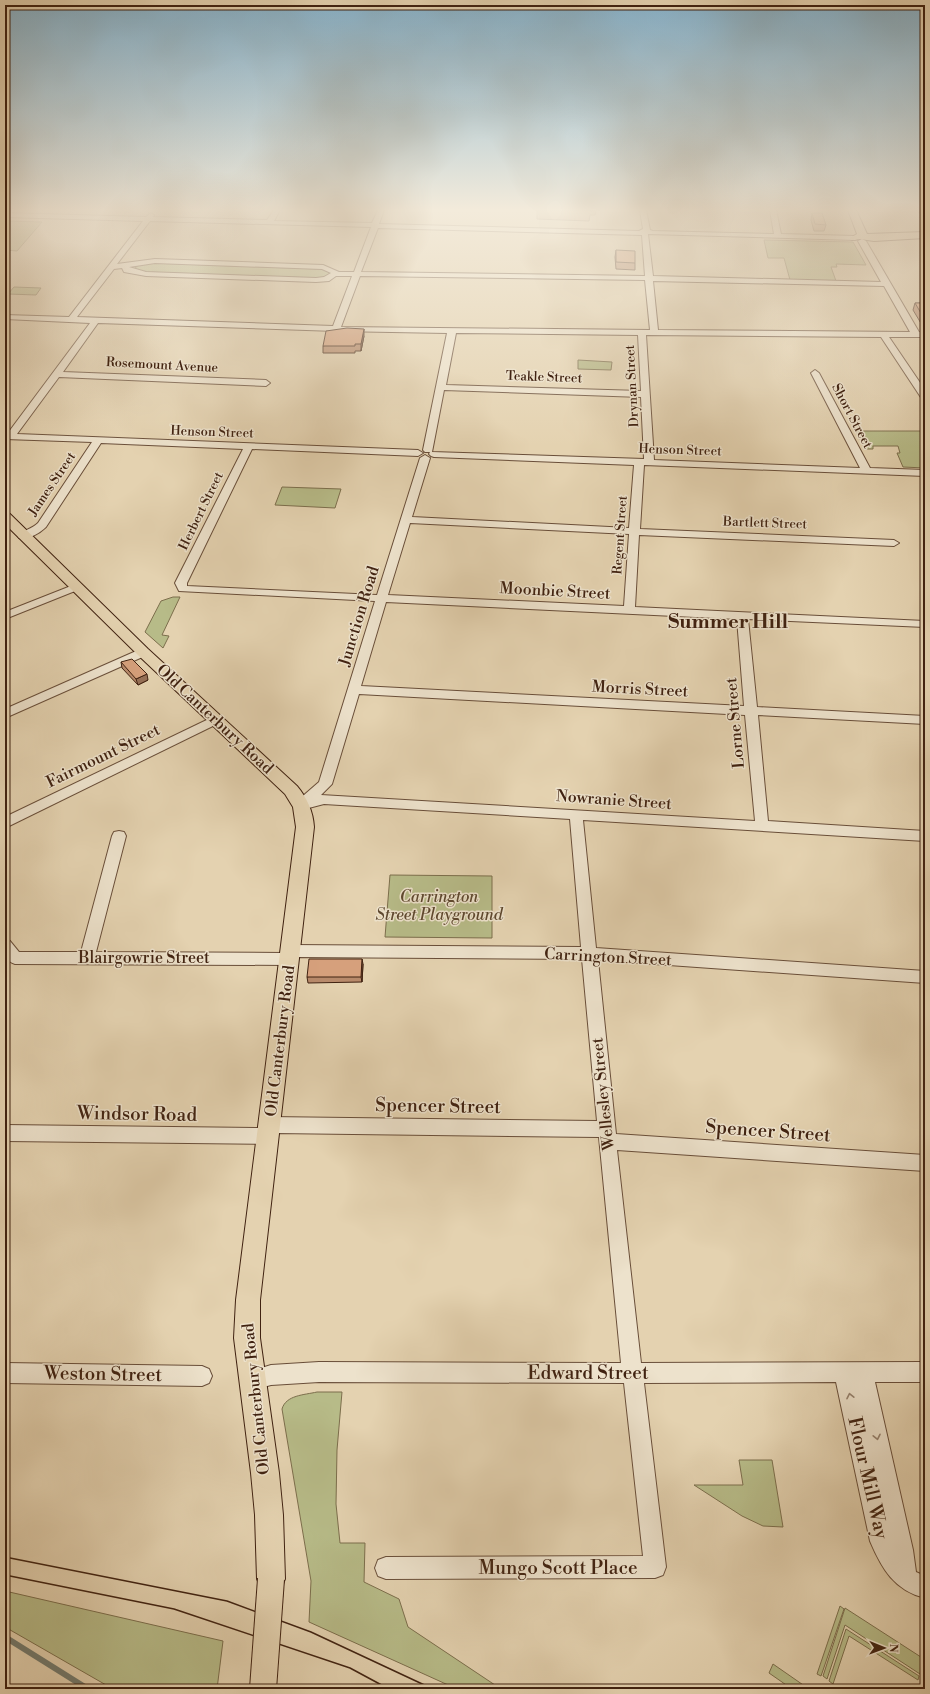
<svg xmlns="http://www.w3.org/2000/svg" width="930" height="1694" viewBox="0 0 930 1694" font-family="'Libre Bodoni',serif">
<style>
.green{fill:#b7bb88;stroke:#7c6e4c}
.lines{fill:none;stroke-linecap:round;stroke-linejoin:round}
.stream{stroke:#737b6f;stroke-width:6}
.minor-casing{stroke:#694e39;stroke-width:2}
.major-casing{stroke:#402211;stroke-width:2}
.minor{fill:#ede2cc;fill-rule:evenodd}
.major{fill:#e4d2b0;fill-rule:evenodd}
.tram{stroke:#402211;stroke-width:1.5}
.major-bridge-casing{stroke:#402211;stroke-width:28;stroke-linecap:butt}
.major-bridge{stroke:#e4d2b0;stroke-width:26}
.wall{fill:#b88a6b;stroke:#402211}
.shaded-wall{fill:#967057;stroke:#402211}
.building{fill:#d6a07c;stroke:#402211}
.oneway{stroke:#96826e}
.labels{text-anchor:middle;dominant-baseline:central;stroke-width:3;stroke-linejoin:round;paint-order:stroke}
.far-street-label{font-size:13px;fill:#402211;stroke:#ede2cc}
.street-label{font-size:16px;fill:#402211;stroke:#ede2cc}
.park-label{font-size:16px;font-style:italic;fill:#5e482f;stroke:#ede2cc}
.near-street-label{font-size:19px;fill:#402211;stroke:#ede2cc}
.district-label{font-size:20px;font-weight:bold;fill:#402211;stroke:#ede2cc}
</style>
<rect width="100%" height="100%" fill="#e4d2b0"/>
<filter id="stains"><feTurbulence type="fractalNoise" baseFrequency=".005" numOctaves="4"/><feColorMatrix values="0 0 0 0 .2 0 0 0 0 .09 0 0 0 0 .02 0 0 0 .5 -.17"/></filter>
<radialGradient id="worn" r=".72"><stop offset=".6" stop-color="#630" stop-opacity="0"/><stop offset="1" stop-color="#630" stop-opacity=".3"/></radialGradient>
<g class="green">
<polygon points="5,221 42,222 17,251 5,250"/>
<polygon points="764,240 853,242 866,265 836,264 837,267 831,267 836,281 790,280 784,258 768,258"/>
<polygon points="149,263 319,269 327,270 331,274 322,278 317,278 141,272 137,271 135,268 139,265"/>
<polygon points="14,287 41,288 36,295 8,294"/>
<polygon points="578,360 612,362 611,370 578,369"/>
<polygon points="856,431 925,431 925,468 903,467 897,453 900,453 898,446 873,446 873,449 865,449"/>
<polygon points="282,487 341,489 335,508 275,505"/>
<polygon points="173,597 180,597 162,635 169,636 163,648 145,632 161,601"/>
<polygon points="390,875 492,876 492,938 385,937"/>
<path d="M317,1392H342L337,1450L336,1504L340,1543H365L364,1582L399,1599L408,1627L501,1689H457L309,1622L311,1581L282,1409C286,1395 304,1395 317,1392Z"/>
<polygon points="739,1460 772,1460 783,1527 763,1526 742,1516 694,1485 743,1485"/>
<polygon points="5,1591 223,1641 217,1689 113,1689 5,1627"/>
<polygon points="840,1606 844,1609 821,1676 817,1674"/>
<polygon points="845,1608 924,1659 920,1674 845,1625 827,1679 823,1676"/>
<polygon points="846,1629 919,1676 918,1680 849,1636 833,1684 829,1681"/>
<polygon points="773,1664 809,1689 792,1689 769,1673"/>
</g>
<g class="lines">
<polyline class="stream" points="5,1637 88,1689"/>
<g class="minor-casing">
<g id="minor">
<path d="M274,210H280L274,221L372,223L378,210H384L379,224L639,231L643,229L640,210H646L650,230L653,231L774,234L770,210H776L781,234L855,236L859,238L855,240L648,234L653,276L881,282L858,241L862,239L866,241L919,332L925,333V337H889L925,390V400L922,399L881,337L646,335L654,460L860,468L811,373L815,370L819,373L870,468L925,470V476L644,465L640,529L894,540L899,543L894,546L639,535L635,607L925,621V627L748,619L757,707L925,716V724L758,715L768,821L925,831V841L583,820L596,948L925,971V983L598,960L616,1134L925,1155V1171L617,1150L641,1363L925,1362V1382H875L913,1550L916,1572L925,1576V1598C894,1590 882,1569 870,1541L836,1382L644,1383L666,1567L663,1575L655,1578L386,1579L378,1576L375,1568L378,1560L386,1557L643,1556L624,1383L319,1382L271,1385L252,1390L245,1387L242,1380L245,1373L271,1365L319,1362L621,1363L599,1137L275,1133L277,1136L274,1141L268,1144L5,1141V1125L262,1128L260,1125L263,1120L269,1117L597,1121L582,959L297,957L298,959L295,963L290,965L15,964C3,960 5,950 5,939L10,941L19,952H81L112,836L114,832L119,831L124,832L126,836L96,952L284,953L283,951L286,947L291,945L581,947L570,819L324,804L301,810L296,808L294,805L296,802L319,782L375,601L179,591L175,583L243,449L101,443L46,527C40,533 28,540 19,538L18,536C23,530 32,529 38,523L92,442L5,439V433H8L90,323L5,319V315L69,317L143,221L5,217V213L146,217L151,213L154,215L153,217L267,220ZM150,221L371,227L354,272H339L323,265L155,259L117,264ZM378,228L642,235L645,276L361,272ZM155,263L322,269L331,273L324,277L316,278L146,272L129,267ZM122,268L124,272L146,276L316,282L329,281L336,276H352L333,326L77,317L114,269ZM360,276L645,280L650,330L341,327ZM653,281L884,286L910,332L658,330ZM98,323L336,331L447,333L423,450L425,452H430L429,454L431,456L434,457L634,465L629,528L412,517L430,458L425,455L420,458L377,595L187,586V583L252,449L418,456L423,453L418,450L17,434L59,377L266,386L270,383L266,380L63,372ZM456,333L638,335L641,391L446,385ZM444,390L641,397L644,459L432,452ZM410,523L629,534L624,606L388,595ZM386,602L737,619L744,706L361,686ZM359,694L745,715L755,821L321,795L332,784Z"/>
<polygon points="76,584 82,587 80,589 5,619 5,612"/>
<polygon points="143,648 147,649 149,652 147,655 5,718 5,709"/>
<polygon points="215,716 219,717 221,720 219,723 5,828 5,817"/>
<polygon points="5,1363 202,1366 209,1369 212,1376 209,1383 202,1386 5,1383"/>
</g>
</g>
<g class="major-casing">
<g id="major">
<polygon points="848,210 856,210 867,234 925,232 925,238 874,241 860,239 852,240 850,238 857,234"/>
<path d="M5,513L10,514L148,649L297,786C307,798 313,811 314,827L260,1300V1338L279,1473L283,1515L285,1579L281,1589L271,1593L261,1589L257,1579L255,1515L251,1473L234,1338L236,1300L296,827L293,807L285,794L138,655L5,524Z"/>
</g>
</g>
<use href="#minor" class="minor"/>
<use href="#major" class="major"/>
<g class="tram">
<polyline points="5,1557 227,1601 311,1632 433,1689"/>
<polyline points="5,1575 174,1609 350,1668 389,1689"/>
</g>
<g class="major-bridge-casing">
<polyline id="major-bridge" points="263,1689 271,1579"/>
</g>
<use href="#major-bridge" class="major-bridge"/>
</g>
<g class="wall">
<polygon points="537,210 596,210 595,215 590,215 589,221 537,219"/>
<polygon points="916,210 925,210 925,218"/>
<polygon points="812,213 826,225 824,231 814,231 811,220"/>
<polygon points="616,250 635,263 635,270 616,269 615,257"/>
<polygon points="915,303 925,303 925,330 913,310"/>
<polygon points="364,336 361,351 355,351 355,353 323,353 323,346"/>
<polygon points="121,662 148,680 138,685 122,668"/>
<polygon points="363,964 362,982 308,983 307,977"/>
</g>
<g class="shaded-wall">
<polygon points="364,329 364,336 361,351 361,344"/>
<polygon points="147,674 148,680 138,685 136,679"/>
<polygon points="362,959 363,964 362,982 361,977"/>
</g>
<g class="building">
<polygon points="919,210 925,210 925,215"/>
<polygon points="812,213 822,213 826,225 815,224"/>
<polygon points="616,250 635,251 635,263 616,262"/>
<polygon points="915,303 925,303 925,320"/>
<polygon points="347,328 364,329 361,344 355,344 355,346 323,346 326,331"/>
<polygon points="132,659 147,674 136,679 121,662"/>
<polygon points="309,959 362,959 361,977 307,977"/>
</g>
<defs><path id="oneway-chevron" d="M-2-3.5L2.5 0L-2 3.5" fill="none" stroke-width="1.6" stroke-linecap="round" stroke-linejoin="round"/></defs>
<g class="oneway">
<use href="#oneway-chevron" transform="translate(850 1396) rotate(-102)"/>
<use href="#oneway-chevron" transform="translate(877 1437) rotate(78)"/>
</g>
<linearGradient id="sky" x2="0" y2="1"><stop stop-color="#87b5d0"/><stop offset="0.47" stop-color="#f3ebdb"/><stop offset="1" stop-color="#f3ebdb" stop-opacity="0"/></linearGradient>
<rect width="930" height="447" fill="url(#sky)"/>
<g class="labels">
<g class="far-street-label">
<text transform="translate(162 365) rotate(3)">Rosemount Avenue</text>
<text transform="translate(544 377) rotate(2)">Teakle Street</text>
<text transform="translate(632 386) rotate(-93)">Drynan Street</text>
<text transform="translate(852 416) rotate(62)">Short Street</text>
<text transform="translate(212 432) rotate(2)">Henson Street</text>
<text transform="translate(680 450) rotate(2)">Henson Street</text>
<text transform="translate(52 484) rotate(-56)">James Street</text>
<text transform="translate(201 511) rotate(-64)">Herbert Street</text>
<text transform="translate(765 523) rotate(2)">Bartlett Street</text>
<text transform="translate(620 535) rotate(-86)">Regent Street</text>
</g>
<g class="street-label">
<text transform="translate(555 591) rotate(3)">Moonbie Street</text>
<text transform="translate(359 616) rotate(-73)">Junction Road</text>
<text transform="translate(640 689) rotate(3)">Morris Street</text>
<text transform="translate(215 719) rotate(43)">Old Canterbury Road</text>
<text transform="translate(735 723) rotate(-95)">Lorne Street</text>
<text transform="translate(103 756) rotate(-26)">Fairmount Street</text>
<text transform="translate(614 800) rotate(4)">Nowranie Street</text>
<text transform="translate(608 957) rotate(3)">Carrington Street</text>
<text x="144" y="958">Blairgowrie Street</text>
<text transform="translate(280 1041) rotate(-83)">Old Canterbury Road</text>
<text transform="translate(603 1094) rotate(-96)">Wellesley Street</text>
<text transform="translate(256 1399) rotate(-96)">Old Canterbury Road</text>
</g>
<g class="park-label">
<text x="439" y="897">Carrington<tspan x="439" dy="18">Street Playground</tspan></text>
</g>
<g class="near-street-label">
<text transform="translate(438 1106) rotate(1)">Spencer Street</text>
<text transform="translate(137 1114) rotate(1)">Windsor Road</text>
<text transform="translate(768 1131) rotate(4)">Spencer Street</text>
<text x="588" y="1373">Edward Street</text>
<text transform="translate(103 1374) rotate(1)">Weston Street</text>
<text transform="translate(868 1478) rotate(77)">Flour Mill Way</text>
<text x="558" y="1568">Mungo Scott Place</text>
</g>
<g class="district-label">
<text x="728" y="622">Summer Hill</text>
</g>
</g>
<rect width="930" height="1694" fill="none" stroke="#e4d2b0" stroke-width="20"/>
<rect x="6" y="6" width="918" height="1682" fill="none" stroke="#402211" stroke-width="2"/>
<rect x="10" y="10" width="910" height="1674" fill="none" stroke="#402211"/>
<g transform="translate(884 1648) rotate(91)" stroke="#ede2cc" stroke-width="3" paint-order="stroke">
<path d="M0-3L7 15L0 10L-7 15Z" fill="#402211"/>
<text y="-6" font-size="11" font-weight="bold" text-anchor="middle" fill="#402211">N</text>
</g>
<rect width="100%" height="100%" filter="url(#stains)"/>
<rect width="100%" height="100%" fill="url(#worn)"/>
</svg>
